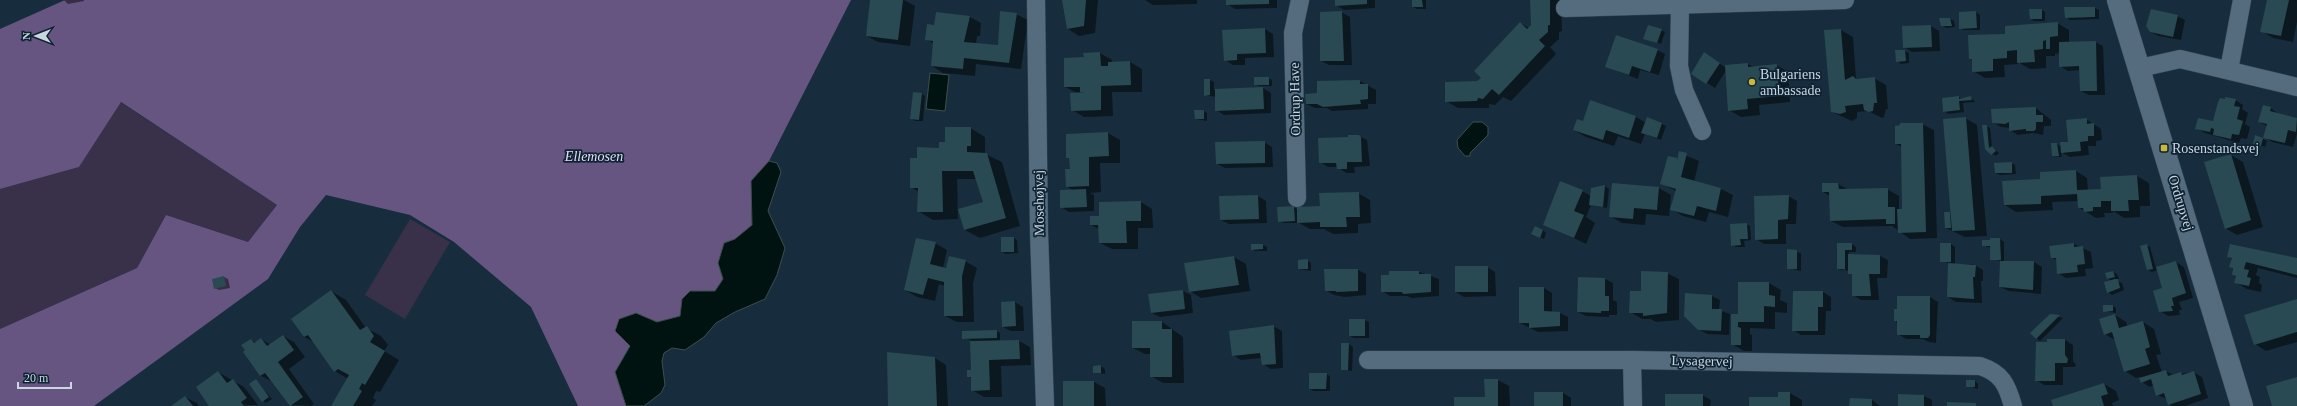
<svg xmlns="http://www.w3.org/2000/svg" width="2297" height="406" viewBox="0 0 2297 406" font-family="'Times New Roman',serif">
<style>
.green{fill:#393049}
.forest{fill:#655580}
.water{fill:#011311;stroke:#3d4e4f}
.shadow{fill:#0007}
.building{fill:#294a52}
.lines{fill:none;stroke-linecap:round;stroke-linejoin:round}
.street-casing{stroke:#364755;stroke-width:19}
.secondary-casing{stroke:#364755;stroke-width:23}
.street{stroke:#546c7e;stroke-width:18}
.secondary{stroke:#546c7e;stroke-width:22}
.poi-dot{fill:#cfb837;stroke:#0e2333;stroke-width:1.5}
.labels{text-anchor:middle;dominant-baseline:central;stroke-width:3.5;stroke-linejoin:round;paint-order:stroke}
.poi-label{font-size:14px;fill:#cad7e1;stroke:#0e2333;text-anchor:start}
.street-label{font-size:14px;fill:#cad7e1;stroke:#0e2333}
.park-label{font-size:14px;font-style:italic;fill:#e4daf7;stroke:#0e2333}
</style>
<rect width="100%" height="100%" fill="#172d3d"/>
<g class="green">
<polygon points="120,102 277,205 248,242 166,215 137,268 0,329 0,189 79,167"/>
<polygon points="410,219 450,242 405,319 365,295"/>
</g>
<polygon class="forest" points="65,0 851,0 769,161 751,181 752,225 735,239 718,263 723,279 715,291 690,291 682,299 680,316 657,322 636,313 615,331 631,346 615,372 626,406 578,406 531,307 454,242 410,215 326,195 300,227 268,279 94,406 0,406 0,329 137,268 166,215 248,242 277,205 121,102 79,167 0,189 0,29"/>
<g class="water">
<polygon points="930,73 949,75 945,111 926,109"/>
<polygon points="1473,122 1482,122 1488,127 1488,135 1470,153 1470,156 1465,156 1458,148 1457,140"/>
<polygon points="769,161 777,163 781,172 768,211 785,248 777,275 765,299 735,312 716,323 704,337 685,350 672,348 664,353 662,361 665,385 661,393 644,406 626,406 615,372 630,346 615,331 619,319 636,313 657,322 680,316 682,299 690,291 715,291 723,279 718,263 724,243 735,239 752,225 751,181"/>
</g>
<g class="shadow">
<polygon points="64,0 84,0 84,1 68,4"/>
<polygon points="871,0 904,0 915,6 910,46 878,42 867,36"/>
<polygon points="1063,0 1098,0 1095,33 1079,36 1068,29"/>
<polygon points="1145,0 1197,0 1197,4 1153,5"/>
<polygon points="1227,0 1277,0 1277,8 1235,9 1227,4"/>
<polygon points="1336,0 1375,0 1375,8 1344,10 1336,5"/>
<polygon points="1413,0 1426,0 1426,9 1417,9 1413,7"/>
<polygon points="1531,0 1561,0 1562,31 1559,32 1559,39 1550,47 1556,54 1511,101 1503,97 1495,105 1489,104 1489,108 1458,108 1446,101 1482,78 1520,23 1529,28 1532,25"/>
<polygon points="2268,0 2297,0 2297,22 2293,42 2273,38 2261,31"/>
<polygon points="2095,8 2099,10 2099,19 2070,20 2066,17"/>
<polygon points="2042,10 2045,12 2045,21 2034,21 2031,19"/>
<polygon points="1341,12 1350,17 1352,65 1329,65 1321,61"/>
<polygon points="1976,12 1980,15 1980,30 1964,30 1960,28 1960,13"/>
<polygon points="1016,14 1028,20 1021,69 976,64 975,76 943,73 932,66 934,44 927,39 935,26 970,17 981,23 980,36 977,36 976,44 999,47"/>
<polygon points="2177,16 2185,20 2181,40 2159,36 2150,32"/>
<polygon points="1950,19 1954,21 1955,27 1946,28 1942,25"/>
<polygon points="2057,23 2069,30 2069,42 2095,42 2103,46 2105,95 2089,95 2081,91 2080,70 2068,71 2060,66 2060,53 2057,52 2059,55 2055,53 2055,56 2046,56 2046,68 2030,69 2018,62 2018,64 2004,65 2005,77 1985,78 1973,71 1973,60 1970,59 2006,35"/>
<polygon points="1931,26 1939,31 1940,51 1912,52 1904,47 1903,27"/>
<polygon points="1265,29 1273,34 1274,57 1245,58 1245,65 1233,65 1225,60"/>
<polygon points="1661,30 1665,32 1661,44 1648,40"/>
<polygon points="1841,30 1853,37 1856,79 1874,78 1886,85 1888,109 1886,109 1884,117 1882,118 1868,111 1857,112 1857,118 1852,121 1832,112 1825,31"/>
<polygon points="1657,50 1665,54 1659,75 1640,70 1638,79 1607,67"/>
<polygon points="1905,51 1909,53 1909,63 1901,64 1897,61"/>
<polygon points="1100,53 1112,60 1112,63 1130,62 1142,69 1142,92 1112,92 1113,116 1084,117 1072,110 1077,93 1065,87 1085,58"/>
<polygon points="1712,58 1726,68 1726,66 1748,64 1754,67 1777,65 1788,72 1790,102 1759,105 1760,115 1741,117 1729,110 1727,69 1715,88 1693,74"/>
<polygon points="1268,78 1272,80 1272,86 1259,86 1255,84"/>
<polygon points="1210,80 1214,82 1214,90 1263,88 1271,93 1271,113 1224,115 1216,110 1216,97 1205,95"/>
<polygon points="1360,81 1376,90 1376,104 1368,104 1368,109 1332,111 1327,108 1315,108 1306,104 1318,94"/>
<polygon points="922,94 925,96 923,121 915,121 911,118"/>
<polygon points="1959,97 1962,99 1971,97 1975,102 1963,103 1964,112 1948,114 1944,111"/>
<polygon points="2235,100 2243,105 2242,109 2248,113 2245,124 2250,127 2247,139 2241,138 2239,143 2205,133 2196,128 2213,123"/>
<polygon points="1591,102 1636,117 1646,123 1662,124 1666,126 1661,140 1645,134 1641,144 1618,136 1614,146 1586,137 1574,130 1584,122"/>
<polygon points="2036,108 2051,120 2051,126 2044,126 2043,135 2033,133 2018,135 2010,130 2010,128 2001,127 1993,122"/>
<polygon points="2271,108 2278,114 2297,119 2297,134 2293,147 2272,142 2264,137 2267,126 2259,122"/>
<polygon points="1204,111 1207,113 1207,121 1196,119"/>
<polygon points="1965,118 1977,125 1987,236 1965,237 1946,228 1950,213 1952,214"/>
<polygon points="2086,119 2101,129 2102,140 2096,141 2096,146 2088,146 2089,155 2070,157 2061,152 2062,157 2053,156 2057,144 2062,147 2070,143"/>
<polygon points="1922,124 1934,130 1937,238 1910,239 1892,226 1843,227 1831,221 1830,196 1823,192 1823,184 1838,184 1849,190 1887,189 1899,196 1899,210 1903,210 1902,147 1896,144"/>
<polygon points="1986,126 1990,128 1992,147 1999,153 1996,156 1986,149"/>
<polygon points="970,128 985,137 985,154 1002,162 1020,226 980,238 965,230 984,203 977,179 957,179 958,219 933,220 918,211 919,192 911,187 918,159 940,149"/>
<polygon points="1108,133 1120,140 1120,163 1100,163 1101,192 1090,193 1094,195 1094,211 1069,212 1061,207 1074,191 1066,186 1071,170 1070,159 1067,157 1067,135"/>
<polygon points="1359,136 1367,140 1370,166 1354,167 1355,173 1346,173 1338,167 1328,167 1320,162 1349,138"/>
<polygon points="2263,139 2267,141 2265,147 2254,143"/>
<polygon points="1264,142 1272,147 1273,167 1225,168 1217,164"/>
<polygon points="1680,153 1699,161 1694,182 1721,189 1733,195 1728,217 1709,212 1706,222 1683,216 1671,209 1676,191 1662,184 1677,159 1678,160"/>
<polygon points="2231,155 2243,162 2263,227 2237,235 2225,228"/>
<polygon points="2012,163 2015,165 2016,174 2000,175 1996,173"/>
<polygon points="2076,171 2087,178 2088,191 2102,190 2101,178 2137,176 2149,183 2150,206 2140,206 2140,217 2124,218 2113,211 2113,213 2104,213 2105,217 2096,218 2078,207 2078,201 2052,202 2053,210 2016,212 2005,205 2041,180"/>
<polygon points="1605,186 1609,189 1607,208 1591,205 1586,217 1595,223 1586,244 1544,224 1582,191 1591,196 1592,189"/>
<polygon points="1659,188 1671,195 1669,216 1646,214 1645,225 1622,223 1610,216"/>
<polygon points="1358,193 1370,200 1371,223 1358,224 1358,233 1333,234 1324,229 1310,229 1299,223 1283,223 1279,221 1294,207 1298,210 1321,207"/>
<polygon points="1258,196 1266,201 1267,223 1229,224 1221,220 1220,197"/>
<polygon points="1788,196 1797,201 1796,224 1786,224 1786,244 1764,244 1756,239"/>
<polygon points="1141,202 1152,209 1153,228 1138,228 1138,249 1112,249 1100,243 1099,229 1091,225 1100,217"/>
<polygon points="1746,224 1750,226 1751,240 1744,241 1745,247 1736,247 1732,245"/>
<polygon points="1543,230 1546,233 1544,239 1536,236"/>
<polygon points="1014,238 1017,240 1018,253 1006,254 1002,252"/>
<polygon points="2000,239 2004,242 2004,262 2034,262 2042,267 2041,294 2009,291 2000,287 2001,261 1991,259 1991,248 1983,245"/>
<polygon points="935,243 947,250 943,268 947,269 965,261 977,268 973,283 974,322 957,322 945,316 945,286 939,284 935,301 917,297 905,290"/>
<polygon points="1838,244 1852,244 1856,247 1856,252 1849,252 1849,255 1880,256 1888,260 1887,278 1877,278 1879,300 1861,300 1853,295 1853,275 1841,266 1840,268 1846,271 1838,269"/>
<polygon points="1951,244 1955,247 1955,264 1973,264 1983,270 1983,281 1981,281 1982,303 1956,302 1948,297 1949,263 1941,261"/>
<polygon points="2074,244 2091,252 2093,268 2085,269 2086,276 2066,278 2058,273 2057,260 2052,258"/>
<polygon points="1252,245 1263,245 1267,247 1267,251 1255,251 1252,249"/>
<polygon points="2146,245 2150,247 2156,268 2176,262 2184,267 2193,298 2179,302 2182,310 2179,310 2180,315 2168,316 2160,311 2164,289 2158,270 2152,272 2148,270"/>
<polygon points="2231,245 2297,259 2297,278 2258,268 2256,275 2260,277 2259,283 2262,285 2261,292 2247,289 2235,282 2236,277 2233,275 2232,259 2228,256"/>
<polygon points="1788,250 1801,253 1801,271 1788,268"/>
<polygon points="1234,257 1246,264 1250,291 1201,298 1190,291 1186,264"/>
<polygon points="1307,260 1311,263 1311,271 1299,269"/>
<polygon points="1487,267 1495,272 1496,296 1464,297 1456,292"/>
<polygon points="1325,270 1358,270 1366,274 1366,295 1345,297 1334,295 1325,290"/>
<polygon points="1419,272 1439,279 1439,296 1412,298 1407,296 1390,296 1382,291"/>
<polygon points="2113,272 2117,274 2119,279 2116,280 2122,283 2124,290 2112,295 2108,292 2113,281 2108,279 2107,274"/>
<polygon points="1667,273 1679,279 1679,320 1656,322 1651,319 1642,319 1630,312 1642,292"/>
<polygon points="224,277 228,279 230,288 219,290 215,288"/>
<polygon points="1579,278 1605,279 1613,283 1613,300 1617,302 1617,315 1609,315 1609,317 1586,316 1578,312"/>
<polygon points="1769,283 1781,290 1780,300 1787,303 1787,313 1775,312 1775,329 1750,328 1750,334 1752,335 1752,351 1744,351 1732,344 1739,315"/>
<polygon points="1520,288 1544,288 1552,293 1552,313 1560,313 1568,317 1568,331 1538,332 1520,323"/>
<polygon points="331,291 346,300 366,328 381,336 388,345 384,351 399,360 380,392 376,391 373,398 376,400 372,406 332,406 348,379 335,371 314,342 304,337"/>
<polygon points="1183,291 1191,295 1193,313 1160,317 1152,313"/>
<polygon points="1823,292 1831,297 1831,311 1826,311 1825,335 1801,335 1793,330"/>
<polygon points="1712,296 1720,300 1719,310 1730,314 1729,335 1707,334 1698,329"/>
<polygon points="1930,297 1938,302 1936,343 1929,342 1923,339 1906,339 1898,334 1895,310"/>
<polygon points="2297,300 2297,342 2266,351 2255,344"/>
<polygon points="1015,302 1023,307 1024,331 1011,331 1003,327"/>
<polygon points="2113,306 2116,308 2116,313 2104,311"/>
<polygon points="2050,315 2063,318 2040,341 2036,338"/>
<polygon points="2115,315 2126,322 2128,327 2143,322 2154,329 2161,354 2156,355 2162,372 2166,371 2173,375 2193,372 2202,377 2208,398 2185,406 2173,406 2169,404 2167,399 2157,395 2154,385 2150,387 2142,382 2140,377 2136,378 2125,371 2115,340 2105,334"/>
<polygon points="1365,320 1369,322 1369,338 1354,338 1350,336"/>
<polygon points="1162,322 1183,337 1184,383 1163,383 1151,376 1151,354 1145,354 1133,348"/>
<polygon points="1273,326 1282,331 1283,368 1271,369 1263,364 1262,358 1241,360 1233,355"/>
<polygon points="997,331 1000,333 1000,341 1019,341 1030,347 1031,365 1001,366 1002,397 984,397 972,390 972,379 968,376 972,371 971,340 963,338"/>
<polygon points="283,336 294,342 305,357 289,369 314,404 311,406 291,405 273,382 261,376 244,352 251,340 256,343 261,339 271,345"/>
<polygon points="2065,340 2073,345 2073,361 2076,365 2075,367 2063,367 2063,385 2044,385 2036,380 2048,343"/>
<polygon points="1349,344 1353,347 1352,371 1342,369"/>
<polygon points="935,358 946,365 948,406 889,406"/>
<polygon points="1101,366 1105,369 1105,374 1094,372"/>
<polygon points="218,372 244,387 258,405 210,406"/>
<polygon points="1326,374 1330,376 1330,391 1314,391 1310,389"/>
<polygon points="1498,380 1509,386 1510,406 1455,406 1486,398"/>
<polygon points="256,381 272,399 266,403 263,401"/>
<polygon points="1975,381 1978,384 1978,389 1967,386"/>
<polygon points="1094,382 1105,388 1106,406 1064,406"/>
<polygon points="2104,384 2116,391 2119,400 2112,403 2113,406 2054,406"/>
<polygon points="1535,393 1563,393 1571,398 1571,406 1535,406"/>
<polygon points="1779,393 1790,393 1802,400 1802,406 1750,406 1779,398"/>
<polygon points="1702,395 1711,400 1710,406 1666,406"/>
<polygon points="1899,395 1924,396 1932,400 1932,406 1899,406"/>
<polygon points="185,397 197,403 199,406 173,406"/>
<polygon points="1872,400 1880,406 1850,406"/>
</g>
<g class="building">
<polygon points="870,0 903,0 898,40 866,36"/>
<polygon points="1062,0 1086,0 1084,26 1067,29"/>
<polygon points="1226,0 1269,0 1269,4 1226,5"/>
<polygon points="1335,0 1367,0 1367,4 1335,6"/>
<polygon points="1412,0 1422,0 1423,7 1412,7"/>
<polygon points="1530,0 1550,0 1550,25 1548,25 1548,32 1539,40 1545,46 1499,95 1492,89 1483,99 1478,98 1477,101 1445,102 1445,82 1477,81 1481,78 1474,71 1520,22 1527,29 1531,25"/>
<polygon points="2267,0 2289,0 2281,36 2260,32"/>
<polygon points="2064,7 2095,7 2095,17 2065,18"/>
<polygon points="2029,9 2042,9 2042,19 2030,19"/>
<polygon points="2151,9 2178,15 2173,37 2150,32 2146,26"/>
<polygon points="1000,11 1017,13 1009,63 964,58 963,69 931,66 933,41 925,40 927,24 934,25 936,12 970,16 964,42 998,45"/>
<polygon points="1342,11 1344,61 1320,61 1320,12"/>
<polygon points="1976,11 1977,28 1959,29 1959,12"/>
<polygon points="1939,18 1950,18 1952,26 1941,26"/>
<polygon points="2058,22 2058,36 2050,37 2050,49 2046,49 2046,40 2043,41 2043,49 2034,50 2035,62 2017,63 2017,50 2007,51 2007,58 1993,59 1993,71 1972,72 1972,59 1969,59 1968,35 2005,34 2005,26"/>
<polygon points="1648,25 1662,29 1657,43 1643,39"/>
<polygon points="1931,25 1932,47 1903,48 1902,26"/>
<polygon points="1265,28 1266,53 1237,54 1237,60 1224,61 1222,30"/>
<polygon points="1841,29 1845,80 1853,76 1856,79 1875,77 1877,103 1874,103 1873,111 1869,112 1864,110 1863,104 1845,106 1846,112 1840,114 1831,112 1824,30"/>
<polygon points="1616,35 1658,49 1650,72 1632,66 1629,75 1605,67"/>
<polygon points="2096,41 2097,91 2080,91 2079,66 2059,67 2059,42"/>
<polygon points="1895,50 1905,50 1906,61 1896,62"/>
<polygon points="1100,52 1101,66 1108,66 1108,62 1130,61 1131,85 1101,86 1101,110 1071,111 1070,93 1085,92 1080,92 1080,87 1064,87 1064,58 1084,57 1083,53"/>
<polygon points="1704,52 1720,63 1706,84 1691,74"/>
<polygon points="1748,63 1748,67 1777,64 1779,96 1747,99 1748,109 1728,111 1725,65"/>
<rect x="1254" y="77" width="15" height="8"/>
<polygon points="1204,79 1210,79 1210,95 1204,96"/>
<polygon points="1360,80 1360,84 1368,84 1368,99 1360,100 1361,104 1323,107 1317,104 1306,104 1305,94 1317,93 1317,81"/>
<polygon points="1263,87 1264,109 1215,111 1215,89"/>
<polygon points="913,92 922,93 919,120 910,119"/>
<polygon points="1959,96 1959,99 1971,96 1972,100 1959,101 1960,110 1943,112 1942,98"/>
<polygon points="2225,97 2236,99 2234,106 2240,107 2237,119 2243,121 2239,135 2232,134 2231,139 2213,135 2214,129 2211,128 2210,132 2195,129 2198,118 2213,121 2218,102 2220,98 2225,99"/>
<polygon points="1590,100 1636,116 1629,138 1606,130 1603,140 1573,130 1577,119 1583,121"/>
<polygon points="2263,105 2271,107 2270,111 2297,118 2296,132 2288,130 2285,143 2263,138 2267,124 2258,122"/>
<polygon points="2036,107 2036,115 2043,115 2043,122 2036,122 2036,129 2034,131 2026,131 2026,129 2009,131 2009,122 2005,124 1992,123 1991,109"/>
<polygon points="1194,110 1204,110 1204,119 1195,119"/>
<polygon points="1647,117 1662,123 1657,138 1641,133"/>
<polygon points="1966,117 1975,230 1952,231 1943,119"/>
<polygon points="2087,118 2087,124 2094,123 2094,136 2088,136 2088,141 2080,142 2081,151 2061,153 2060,142 2068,142 2066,120"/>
<polygon points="1900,123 1923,123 1926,232 1898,233 1897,209 1902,209 1901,144 1895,144 1895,126 1900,125"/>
<polygon points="1982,125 1987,125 1989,148 1992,146 1996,151 1991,155 1985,149"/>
<polygon points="945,127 971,127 971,146 967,146 967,152 987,153 1006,218 964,230 958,209 983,202 973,171 942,171 943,212 917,212 918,188 910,188 910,158 917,158 917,147 939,148 939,142 945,142"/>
<polygon points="1108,132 1109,156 1089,157 1089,186 1066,187 1065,169 1070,169 1069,158 1066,158 1066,134"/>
<polygon points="1348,135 1359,135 1361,137 1362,162 1347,162 1347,169 1337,169 1336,163 1319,163 1318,138 1348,137"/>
<polygon points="2255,135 2263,138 2261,146 2253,144"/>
<polygon points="1265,141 1265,163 1216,164 1215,142"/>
<polygon points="2051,143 2057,143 2059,156 2052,156"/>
<polygon points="1679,151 1687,153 1681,177 1721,188 1716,211 1697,206 1694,216 1670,210 1676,189 1660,184 1668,156 1677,158 1677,161"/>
<polygon points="2231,154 2251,220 2225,229 2204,162"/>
<polygon points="2012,162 2012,173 1995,173 1994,163"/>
<polygon points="2076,170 2077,190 2101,189 2100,177 2137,175 2139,200 2128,200 2129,211 2111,211 2111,201 2101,201 2101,207 2093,207 2093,211 2084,212 2083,208 2078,208 2077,194 2041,196 2041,204 2004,205 2002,181 2040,179 2040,172"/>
<polygon points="1560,181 1583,190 1574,211 1584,215 1574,238 1543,225"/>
<polygon points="1612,183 1659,187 1657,210 1634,208 1633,219 1609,217"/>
<polygon points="1822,183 1838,183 1839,189 1888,188 1888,207 1895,207 1895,224 1886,224 1886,219 1830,221 1829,192 1822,192"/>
<polygon points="1605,185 1603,207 1589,205 1591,188"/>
<polygon points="1086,189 1087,207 1060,208 1060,190"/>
<polygon points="1359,192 1360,217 1346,217 1347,227 1320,227 1320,222 1297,223 1297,207 1320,206 1319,193"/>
<polygon points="1258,195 1259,219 1220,220 1219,196"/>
<polygon points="1789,195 1788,219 1778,220 1778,239 1755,240 1754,196"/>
<polygon points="1141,201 1141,221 1126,221 1127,243 1099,243 1098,225 1090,225 1090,216 1099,216 1099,202"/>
<polygon points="1294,206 1295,221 1278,222 1277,207"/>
<polygon points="1944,212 1950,212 1951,228 1945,228"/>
<polygon points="1747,223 1748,239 1740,239 1741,245 1731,246 1730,224"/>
<polygon points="1535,226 1543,230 1540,238 1531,234"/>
<rect x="1001" y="237" width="13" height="15"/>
<polygon points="916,238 936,242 930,264 946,268 949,256 966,260 962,276 963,316 944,316 944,282 928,278 923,295 904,290"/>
<polygon points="1990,238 2000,238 2001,260 1990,260 1990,246 1982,246 1982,240 1990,240"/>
<polygon points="1837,243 1852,243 1852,250 1845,250 1845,269 1837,269"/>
<rect x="1940" y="243" width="11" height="19"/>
<polygon points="2074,243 2074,247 2083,246 2085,264 2077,265 2078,272 2057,274 2056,258 2051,258 2049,246"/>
<polygon points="1251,244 1263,244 1263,249 1251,250"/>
<polygon points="2147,244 2153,269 2147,270 2140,246"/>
<polygon points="2230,244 2297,258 2297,275 2246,262 2244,269 2249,270 2247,277 2251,278 2249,286 2234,283 2236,276 2232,275 2233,268 2229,267 2232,258 2227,257"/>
<polygon points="1787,249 1797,250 1797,269 1787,269"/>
<polygon points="1848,254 1880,255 1880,274 1869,274 1871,296 1852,296 1852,274 1848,274"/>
<polygon points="1234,256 1239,285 1189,292 1184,263"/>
<polygon points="1308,259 1308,269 1298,269 1298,260"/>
<polygon points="2000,261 2034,261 2033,290 1999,287"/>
<polygon points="2176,261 2186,293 2172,298 2174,306 2171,306 2173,311 2159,312 2153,291 2162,288 2156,267"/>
<polygon points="1948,263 1976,265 1975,277 1973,277 1974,299 1947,297"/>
<rect x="1455" y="266" width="33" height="26"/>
<polygon points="1324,269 1358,269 1358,291 1336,292 1336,291 1325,291"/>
<polygon points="1389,271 1419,271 1419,274 1431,274 1431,292 1403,294 1402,292 1381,292 1381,275 1389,275"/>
<polygon points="1641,271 1668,272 1667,313 1643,316 1643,313 1629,313 1630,291 1641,291"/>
<polygon points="2113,271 2115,277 2107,279 2105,273"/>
<polygon points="224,276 226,286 214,289 212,279"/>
<polygon points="1578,277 1605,278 1605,296 1609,296 1609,311 1601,311 1601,313 1577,312"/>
<polygon points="2115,279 2118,279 2120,288 2107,293 2104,282"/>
<polygon points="1738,282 1769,282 1769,295 1775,296 1775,307 1764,306 1764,322 1738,322 1738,327 1741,328 1741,345 1731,345 1731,314 1738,314"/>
<polygon points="1519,287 1544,287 1544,311 1560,312 1560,326 1529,328 1529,323 1519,323"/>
<polygon points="331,290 360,330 367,326 374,336 370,342 385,351 365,385 362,383 359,389 362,391 353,406 331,406 349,375 338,369 334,372 308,335 304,337 291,319"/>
<polygon points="1183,290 1185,309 1151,313 1148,294"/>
<polygon points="1793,291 1823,291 1823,307 1818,307 1818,331 1792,331"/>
<polygon points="1685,293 1712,295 1712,309 1722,309 1721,331 1698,330 1684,316"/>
<polygon points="1897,296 1930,296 1930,335 1928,338 1920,338 1920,335 1897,335 1897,321 1894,321 1894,309 1897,309"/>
<polygon points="2297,299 2297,332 2254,345 2244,315"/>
<polygon points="1015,301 1016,326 1002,327 1001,302"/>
<polygon points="2103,305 2113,305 2113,311 2103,312"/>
<polygon points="2050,314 2060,315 2036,339 2030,333"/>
<polygon points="2115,314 2119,328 2143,321 2150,347 2145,349 2150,364 2124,372 2112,332 2104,335 2099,319"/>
<rect x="1349" y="319" width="16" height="17"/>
<polygon points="1132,321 1162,321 1162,329 1172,329 1172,377 1150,377 1150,348 1132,348"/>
<polygon points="1274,325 1276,364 1262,365 1260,353 1232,356 1229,331"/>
<polygon points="997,330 997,338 962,339 962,331"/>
<polygon points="283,335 294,350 278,362 303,397 290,406 265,373 260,376 243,352 245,350 241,345 251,339 254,343 261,338 267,346"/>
<polygon points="2047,339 2065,339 2065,355 2068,359 2067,363 2055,363 2055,381 2035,381 2036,342 2047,342"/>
<polygon points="1019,340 1020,359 989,360 990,390 971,391 971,377 967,377 967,370 971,370 970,341"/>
<polygon points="1341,343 1349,343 1348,370 1341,370"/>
<polygon points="887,352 935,357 937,406 888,406"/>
<polygon points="1101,365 1101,373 1093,373 1093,366"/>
<polygon points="2166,370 2168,376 2181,372 2182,375 2194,371 2201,394 2168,405 2164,393 2156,396 2151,379 2141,383 2139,378"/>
<polygon points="218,371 227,383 233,379 247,398 241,402 244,406 209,406 196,387"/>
<polygon points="1309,373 1327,373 1326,389 1309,389"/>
<polygon points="2297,377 2297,406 2272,406 2266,386"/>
<polygon points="256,379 269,397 262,402 249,384"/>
<polygon points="1484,379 1498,379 1498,406 1454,406 1454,397 1485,397"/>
<rect x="1966" y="380" width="9" height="7"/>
<rect x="1063" y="381" width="31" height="25"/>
<polygon points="2104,383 2108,394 2101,396 2104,406 2053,406 2051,400"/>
<rect x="1534" y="392" width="29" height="14"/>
<polygon points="1778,392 1790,392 1790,406 1749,406 1749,397 1778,397"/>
<rect x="1665" y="394" width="38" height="12"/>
<polygon points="1898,394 1924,395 1924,406 1898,406"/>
<polygon points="185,396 193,406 171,406"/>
<polygon points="1850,398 1872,399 1872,406 1849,406"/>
<polygon points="1947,402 1976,403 1976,406 1947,406"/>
</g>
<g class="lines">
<g class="street-casing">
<g id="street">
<polyline points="1036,0 1039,232 1045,406"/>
<polyline points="1680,4 1679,66 1684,90 1702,131"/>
<polyline points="1565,8 1845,0"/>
<polyline points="2140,68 2180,59 2297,87"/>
<polyline points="2229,70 2242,0"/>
<polyline points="1297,198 1293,33 1300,0"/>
<path d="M1368,360H1632L1980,366C2002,373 2007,385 2013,406"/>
<polyline points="1632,360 1633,406"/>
</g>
</g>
<g class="secondary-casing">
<polyline id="secondary" points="2118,0 2242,406"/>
</g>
<use href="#street" class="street"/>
<use href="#secondary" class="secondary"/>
</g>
<g class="poi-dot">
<circle cx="1752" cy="82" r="4"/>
<rect x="2160" y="144" width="8" height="8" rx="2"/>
</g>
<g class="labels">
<g class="poi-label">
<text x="1760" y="74">Bulgariens<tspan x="1760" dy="16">ambassade</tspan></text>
<text x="2172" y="148">Rosenstandsvej</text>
</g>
<g class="street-label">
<text transform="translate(1295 99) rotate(-91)">Ordrup Have</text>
<text transform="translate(1039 203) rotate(-91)">Mosehøjvej</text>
<text transform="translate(2181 203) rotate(73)">Ordrupvej</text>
<text transform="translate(1702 361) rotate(1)">Lysagervej</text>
</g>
<g class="park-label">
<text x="594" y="156">Ellemosen</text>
</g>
</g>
<g transform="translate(36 36) rotate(270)" stroke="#0e2333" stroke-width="3" paint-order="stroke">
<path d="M0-3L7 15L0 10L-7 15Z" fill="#cad7e1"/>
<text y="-6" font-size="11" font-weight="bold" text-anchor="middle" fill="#cad7e1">N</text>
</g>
<path d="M18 382v6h53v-6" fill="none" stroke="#cad7e1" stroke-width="2"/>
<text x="24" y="382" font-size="12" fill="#cad7e1" stroke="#0e2333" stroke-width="3" paint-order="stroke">20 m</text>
</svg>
